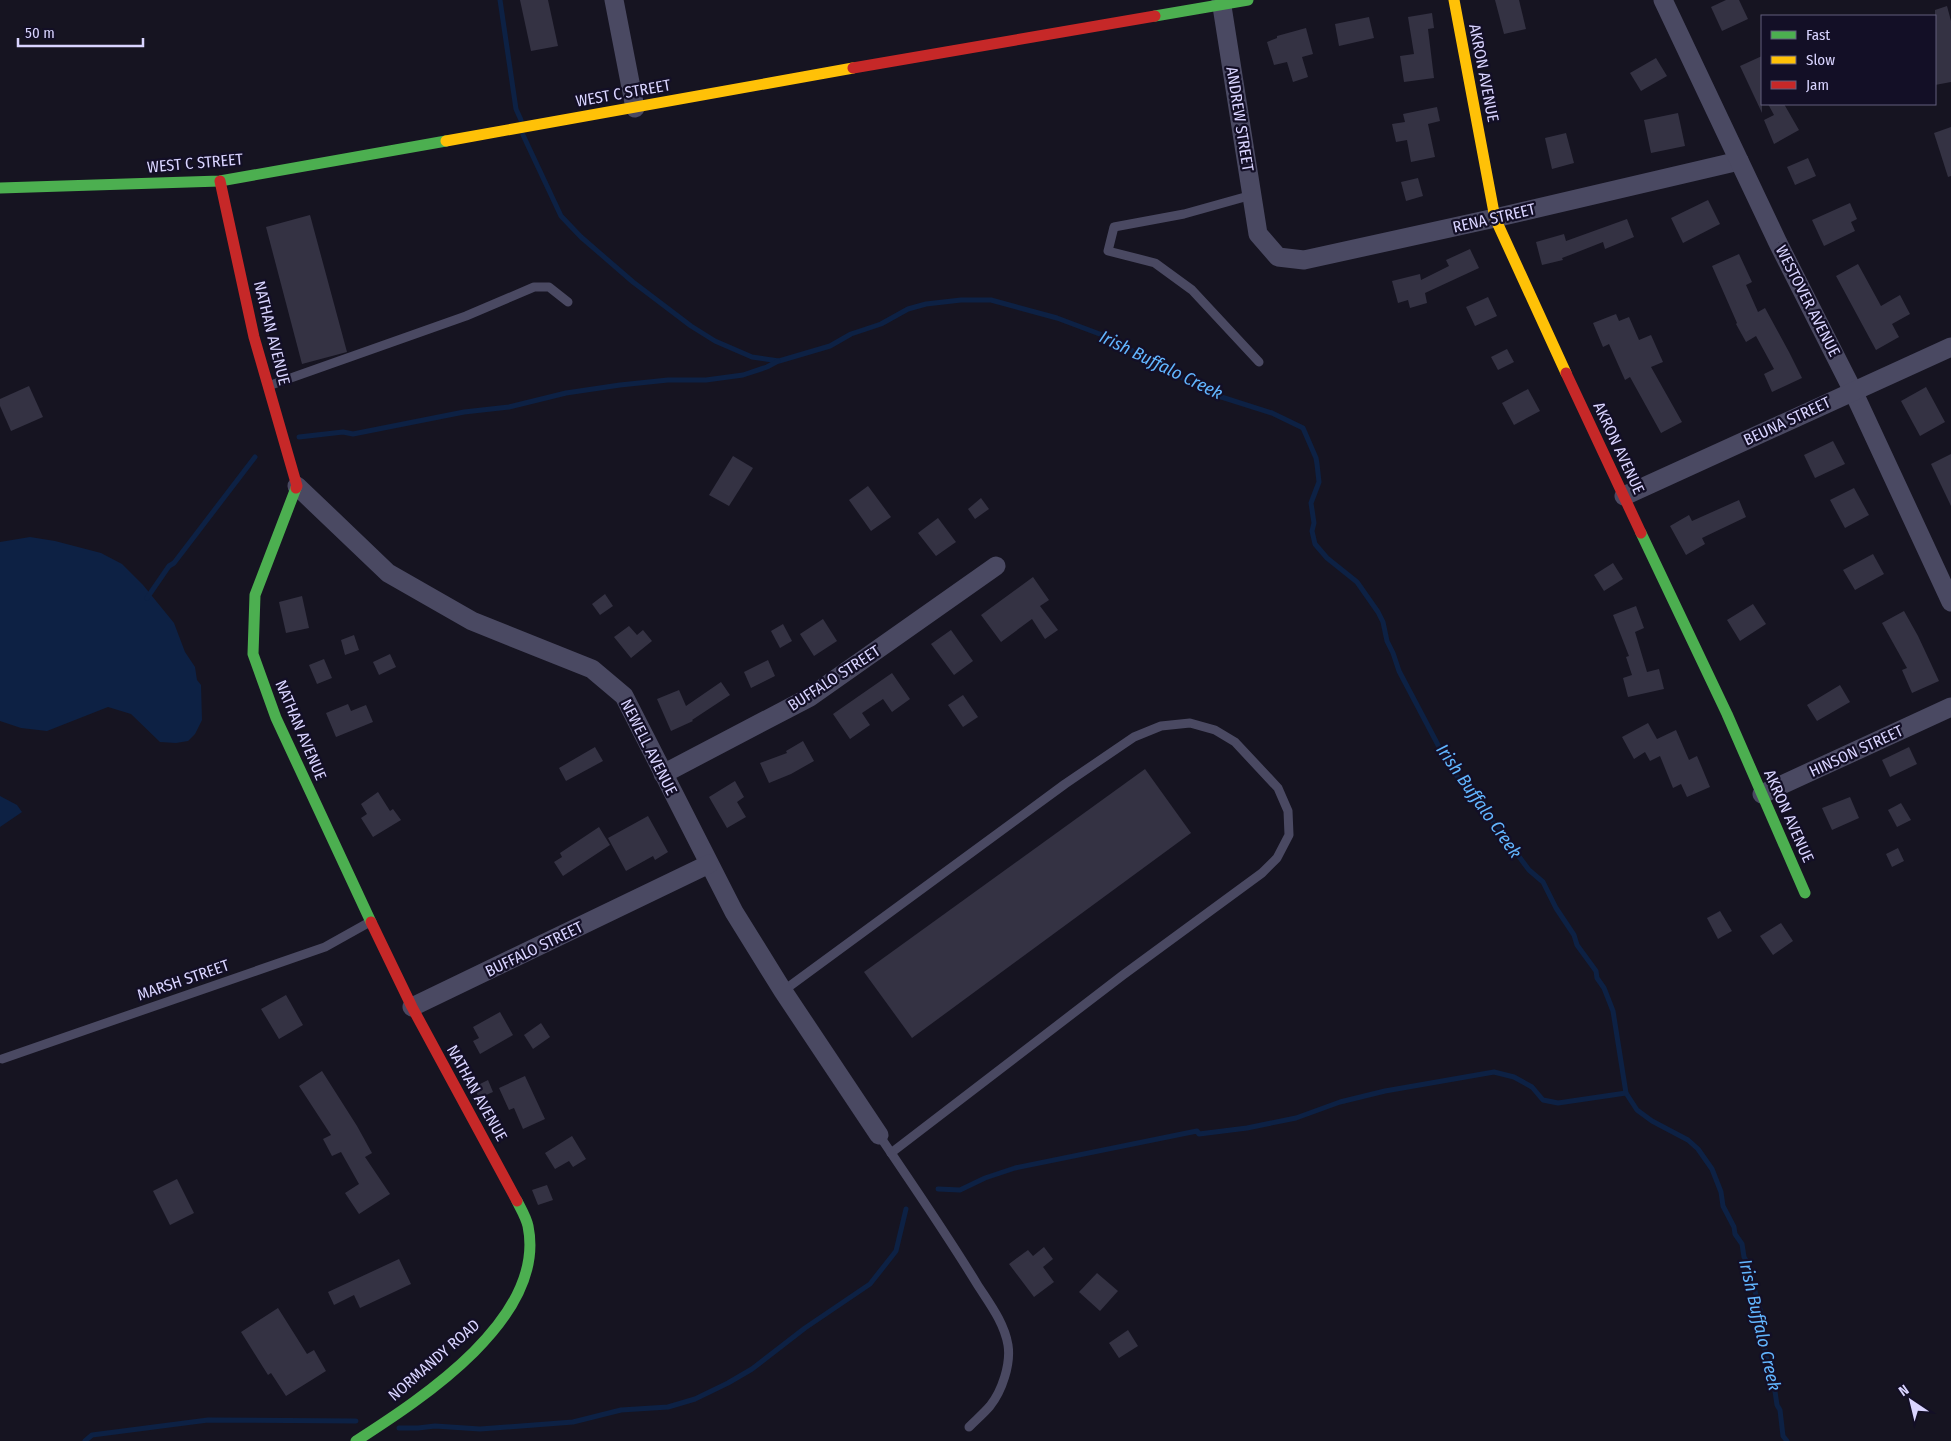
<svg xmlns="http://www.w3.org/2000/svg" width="1951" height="1441" viewBox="0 0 1951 1441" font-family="'Fira Sans Condensed',sans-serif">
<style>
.water{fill:#0d2144}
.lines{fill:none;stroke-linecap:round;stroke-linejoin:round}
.stream{stroke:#0d2144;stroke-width:5}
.building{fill:#343243}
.lane{stroke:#4a4962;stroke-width:9}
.street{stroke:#4a4962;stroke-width:19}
.fast{stroke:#4caf50;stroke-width:11}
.slow{stroke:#ffc107;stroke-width:11}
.jam{stroke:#c62828;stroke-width:11}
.labels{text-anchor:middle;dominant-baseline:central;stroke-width:4.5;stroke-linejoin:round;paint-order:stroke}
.street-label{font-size:16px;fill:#d9d4ff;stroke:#130f26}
.water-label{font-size:18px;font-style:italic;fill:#62b6ff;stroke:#130f26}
</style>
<rect width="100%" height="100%" fill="#161421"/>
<g class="water">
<polygon points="30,537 55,541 101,553 122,564 143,585 174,623 185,652 195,667 197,680 201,685 202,720 195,734 188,741 176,743 160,742 131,714 108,707 47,731 21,728 0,721 0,542"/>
<polygon points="0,796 17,805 22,812 0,827"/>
</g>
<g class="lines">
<g class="stream">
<polyline points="500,0 516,109 521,120"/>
<polyline points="523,135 561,216 581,237 633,282 691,326 715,341 752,357 779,361 830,346 851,334 881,324 908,309 926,304 961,300 991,300 1057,318 1105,336 1212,394 1272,413 1303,428 1316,458 1317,464 1319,482 1311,503 1314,523 1312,531 1315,544 1327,558 1357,582 1378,612 1383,622 1387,641 1393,653 1399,671 1447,762 1476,803 1485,811 1529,870 1543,882 1556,908 1574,935 1577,945 1596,971 1597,978 1604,988 1613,1011 1626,1093 1637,1110 1652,1121 1688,1140 1698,1149 1712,1169 1721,1192 1723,1206 1734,1227 1735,1234 1742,1244 1744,1257 1747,1262 1761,1313 1761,1327 1768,1367 1772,1371 1777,1405 1780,1410 1783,1436 1787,1441"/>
<polyline points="299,437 343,432 353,434 464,412 509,407 566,393 620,385 668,380 706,380 743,375 767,367 778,361"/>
<polyline points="147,598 169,566 174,563 255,457"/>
<polyline points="938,1189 960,1190 985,1178 1015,1168 1187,1133 1197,1131 1199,1134 1247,1128 1296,1118 1340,1102 1385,1091 1494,1072 1514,1077 1532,1087 1543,1100 1558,1103 1626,1093"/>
<polyline points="399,1428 418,1428 435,1426 480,1429 573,1422 621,1410 668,1407 695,1399 728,1383 752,1369 805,1328 870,1284 896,1251 906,1209"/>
<polyline points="85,1441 92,1435 208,1420 356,1421"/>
</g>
</g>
<g class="building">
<polygon points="520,0 548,0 558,46 531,51"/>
<polygon points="1495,0 1519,0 1526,29 1504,34"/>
<polygon points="1726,0 1739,0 1748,19 1722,31 1711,7"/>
<polygon points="1947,6 1951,21 1951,82 1935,85 1935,10"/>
<polygon points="1432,13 1434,28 1428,29 1434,78 1404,82 1400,56 1414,54 1408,17"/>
<polygon points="1369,17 1374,38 1339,46 1335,24"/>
<polygon points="1306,28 1313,54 1302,57 1308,77 1293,82 1287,62 1274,65 1267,42 1277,38 1277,36"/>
<polygon points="1762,56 1762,113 1740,66"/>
<polygon points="1656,58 1667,76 1641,91 1630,73"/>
<polygon points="1768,104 1784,104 1799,130 1774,144 1764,120 1774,115"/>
<polygon points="1437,107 1440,121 1428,124 1435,157 1411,162 1407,140 1396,142 1392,124 1405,122 1403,114"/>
<polygon points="1678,113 1685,146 1651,153 1644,120"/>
<polygon points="1951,127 1951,176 1948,177 1934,133"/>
<polygon points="1566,133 1574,163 1552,169 1545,138"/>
<polygon points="1808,158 1816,176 1795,185 1787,167"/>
<polygon points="1418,178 1423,196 1406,201 1401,182"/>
<polygon points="1708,200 1720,224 1683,243 1671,218"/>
<polygon points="1850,203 1857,219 1851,222 1855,231 1824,246 1812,220"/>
<polygon points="310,215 347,352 302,364 266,227"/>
<polygon points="1627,219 1634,237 1605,249 1603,242 1570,255 1562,258 1563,260 1542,265 1536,242 1564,234 1566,241"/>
<polygon points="1470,249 1479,268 1425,293 1427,303 1410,308 1408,300 1398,303 1392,281 1420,274 1421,280 1449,266 1446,260"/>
<polygon points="1739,254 1752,282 1746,285 1758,312 1765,308 1789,352 1802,378 1772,392 1764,374 1774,369 1756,336 1746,342 1736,324 1737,323 1712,266"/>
<polygon points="1858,264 1881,306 1900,295 1910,314 1892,324 1899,337 1876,350 1836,276"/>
<polygon points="1488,297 1497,316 1475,326 1466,307"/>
<polygon points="1616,314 1619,321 1629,317 1639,340 1651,335 1663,362 1651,367 1682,422 1661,433 1630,377 1625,380 1609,344 1603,347 1593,323"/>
<polygon points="1507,349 1514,362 1498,370 1491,357"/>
<polygon points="29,386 43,417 11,431 0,406 0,399"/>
<polygon points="1926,387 1945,422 1920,436 1901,401"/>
<polygon points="1528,389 1540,411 1514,425 1502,403"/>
<polygon points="1833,441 1845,464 1815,478 1804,455"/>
<polygon points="1951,454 1951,506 1931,464"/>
<polygon points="733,456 753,468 729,506 709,495"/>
<polygon points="868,486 891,517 871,531 849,500"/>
<polygon points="1854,488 1869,515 1845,528 1830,500"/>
<polygon points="981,498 989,509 975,519 968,509"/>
<polygon points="1739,500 1746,517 1702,538 1705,544 1686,555 1670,526 1689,515 1692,521"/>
<polygon points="938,518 956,542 936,556 918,533"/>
<polygon points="1873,554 1884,574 1855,590 1843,570"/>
<polygon points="1613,563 1623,579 1604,591 1594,575"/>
<polygon points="1033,577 1049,600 1040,606 1058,630 1045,639 1032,619 1001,642 981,615"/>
<polygon points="605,594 613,606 600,615 592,604"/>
<polygon points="302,596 309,628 286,633 279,602"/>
<polygon points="1753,604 1766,624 1740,641 1727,620"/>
<polygon points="1636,606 1644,628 1635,632 1647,672 1659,669 1664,689 1628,697 1623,678 1632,675 1626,657 1629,656 1613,615"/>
<polygon points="1904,611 1918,636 1939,681 1912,693 1902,670 1907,668 1882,623"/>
<polygon points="823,619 837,641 814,656 800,634"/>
<polygon points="783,624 792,641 780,648 771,631"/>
<polygon points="629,626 637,635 643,630 652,641 631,658 614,637"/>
<polygon points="951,630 973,661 954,675 931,644"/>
<polygon points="354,635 359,650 345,655 341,640"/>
<polygon points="390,654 396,667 379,675 373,662"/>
<polygon points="324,659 332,678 317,684 309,665"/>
<polygon points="768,660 775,676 751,688 744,672"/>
<polygon points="892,673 910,699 892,712 883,699 862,713 870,725 850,739 833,714"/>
<polygon points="721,682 730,695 692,720 693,721 671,731 657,699 679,690 686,706"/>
<polygon points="1840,685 1850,702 1817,721 1807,705"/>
<polygon points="963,695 978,717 963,727 948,705"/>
<polygon points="348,704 351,711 366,705 373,722 336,737 326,713"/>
<polygon points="1648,723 1657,739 1676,730 1689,760 1697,756 1710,787 1687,797 1681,784 1673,788 1660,756 1650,761 1645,752 1634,759 1622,737"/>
<polygon points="803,741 814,761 791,774 769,783 760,763 787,753 786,751"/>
<polygon points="595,747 603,761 566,781 559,768"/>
<polygon points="1909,747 1917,764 1890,777 1882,760"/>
<polygon points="1145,769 1191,833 912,1038 864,972"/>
<polygon points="735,781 744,797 737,802 746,817 727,828 709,797"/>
<polygon points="378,792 390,811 393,809 401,820 373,837 361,818 367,814 361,804"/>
<polygon points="1850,797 1859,818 1832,830 1822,808"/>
<polygon points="1901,803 1911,820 1897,827 1888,810"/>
<polygon points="648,816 668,852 655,860 653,856 626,871 608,838"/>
<polygon points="599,827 610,845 563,876 554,862 562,857 560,853"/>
<polygon points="1898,848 1904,861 1892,867 1886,854"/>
<polygon points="1720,911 1732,931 1718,939 1707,918"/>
<polygon points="1781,923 1793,941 1773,955 1760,936"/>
<polygon points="286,995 303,1025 279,1039 261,1009"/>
<polygon points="500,1012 513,1035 480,1054 473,1041 479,1038 473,1027"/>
<polygon points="541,1023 550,1037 533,1049 524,1035"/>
<polygon points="322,1071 357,1126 372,1153 365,1157 390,1194 359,1214 345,1193 359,1184 341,1152 332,1156 323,1139 331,1135 299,1086"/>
<polygon points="525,1076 545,1119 523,1129 514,1108 509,1110 499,1088"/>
<polygon points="488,1080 493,1092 479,1098 474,1087"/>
<polygon points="572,1136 586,1159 573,1167 569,1161 555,1169 545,1153"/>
<polygon points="177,1179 194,1213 170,1225 153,1191"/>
<polygon points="547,1185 553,1200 538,1205 532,1190"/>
<polygon points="1044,1247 1053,1259 1043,1267 1054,1282 1034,1297 1009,1264 1028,1250 1033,1256"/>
<polygon points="399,1259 411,1284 360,1308 354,1295 334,1305 328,1292"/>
<polygon points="1097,1273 1118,1291 1100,1311 1079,1292"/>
<polygon points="278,1308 307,1354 314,1350 326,1371 286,1396 271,1373 268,1375 241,1332"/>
<polygon points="1128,1330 1138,1346 1119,1358 1109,1343"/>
</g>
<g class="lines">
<g class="lane">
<polyline points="1252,195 1184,214 1114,227 1108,251 1155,263 1192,290 1259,362"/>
<polyline points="271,385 466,316 534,287 549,287 568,302"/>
<polyline points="783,991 1065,784 1134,737 1161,726 1190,723 1215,730 1235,742 1278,788 1288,811 1289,835 1277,858 1262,873 1123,975 891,1153"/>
<polyline points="2,1059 325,947 368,923"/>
<path d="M879,1135C912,1184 946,1233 977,1284C989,1303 1004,1322 1008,1345C1011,1364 1002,1391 990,1406C984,1413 976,1420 969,1427"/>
</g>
<g class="street">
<polyline points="614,0 635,108"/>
<polyline points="1221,0 1258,234 1278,257 1304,260 1495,218 1739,161"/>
<polyline points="1663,0 1778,243 1853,391 1951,602"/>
<polyline points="297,486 388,573 472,621 592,669 624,696 734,912 783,991 879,1135"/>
<polyline points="1624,496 1951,347"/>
<polyline points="663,774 810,697 996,566"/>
<polyline points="1762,794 1951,707"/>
<polyline points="412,1007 709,864"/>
</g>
<g class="fast">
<polyline points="1155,16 1248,0"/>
<polyline points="0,188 220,181 446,141"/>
<polyline points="296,488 255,595 253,654 276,718 371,922"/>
<polyline points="1641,533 1727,714 1805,893"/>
<path d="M356,1441C421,1399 547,1318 528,1226C526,1217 521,1209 517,1201"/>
</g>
<g class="slow">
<polyline points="1454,0 1495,218 1566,373"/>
<polyline points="446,141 853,68"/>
</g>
<g class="jam">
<polyline points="853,68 1155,16"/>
<polyline points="220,181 254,337 297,486 296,488"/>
<polyline points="1566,373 1641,533"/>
<polyline points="371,922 412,1007 517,1201"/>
</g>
</g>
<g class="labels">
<g class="street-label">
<text transform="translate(1484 73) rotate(79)">AKRON AVENUE</text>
<text transform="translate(623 93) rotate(-10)">WEST C STREET</text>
<text transform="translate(1240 119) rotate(81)">ANDREW STREET</text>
<text transform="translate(195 163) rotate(-5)">WEST C STREET</text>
<text transform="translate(1494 218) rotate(-13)">RENA STREET</text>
<text transform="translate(1808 301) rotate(63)">WESTOVER AVENUE</text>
<text transform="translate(272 333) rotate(76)">NATHAN AVENUE</text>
<text transform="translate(1787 421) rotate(-25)">BEUNA STREET</text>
<text transform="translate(1619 448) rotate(65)">AKRON AVENUE</text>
<text transform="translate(834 678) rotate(-33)">BUFFALO STREET</text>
<text transform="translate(301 730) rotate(67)">NATHAN AVENUE</text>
<text transform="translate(649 747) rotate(63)">NEWELL AVENUE</text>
<text transform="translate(1856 751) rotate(-25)">HINSON STREET</text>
<text transform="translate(1789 816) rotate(66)">AKRON AVENUE</text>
<text transform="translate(534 949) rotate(-26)">BUFFALO STREET</text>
<text transform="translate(183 980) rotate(-19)">MARSH STREET</text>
<text transform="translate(477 1093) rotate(61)">NATHAN AVENUE</text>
<text transform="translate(434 1360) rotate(-41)">NORMANDY ROAD</text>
</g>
<g class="water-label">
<text transform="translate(1161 365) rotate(26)">Irish Buffalo Creek</text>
<text transform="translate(1479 801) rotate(55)">Irish Buffalo Creek</text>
<text transform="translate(1760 1325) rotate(77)">Irish Buffalo Creek</text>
</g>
</g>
<rect x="1761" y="15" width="175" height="90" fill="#130f26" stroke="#625e7d"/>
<rect x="1771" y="31" width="25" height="8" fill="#4caf50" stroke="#625e7d"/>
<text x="1806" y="40" font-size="15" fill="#d9d4ff">Fast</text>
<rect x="1771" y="56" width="25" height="8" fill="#ffc107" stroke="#625e7d"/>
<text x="1806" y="65" font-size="15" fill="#d9d4ff">Slow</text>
<rect x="1771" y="81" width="25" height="8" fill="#c62828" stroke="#625e7d"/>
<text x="1806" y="90" font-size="15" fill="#d9d4ff">Jam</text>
<g transform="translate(1911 1401) rotate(325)" stroke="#130f26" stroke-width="4" paint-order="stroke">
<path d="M0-4L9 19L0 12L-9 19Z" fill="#d9d4ff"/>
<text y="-8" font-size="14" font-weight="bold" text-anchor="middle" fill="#d9d4ff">N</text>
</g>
<path d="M18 38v8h125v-8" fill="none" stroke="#d9d4ff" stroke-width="2.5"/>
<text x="25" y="38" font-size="15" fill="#d9d4ff" stroke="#130f26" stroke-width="4" paint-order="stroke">50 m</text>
</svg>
